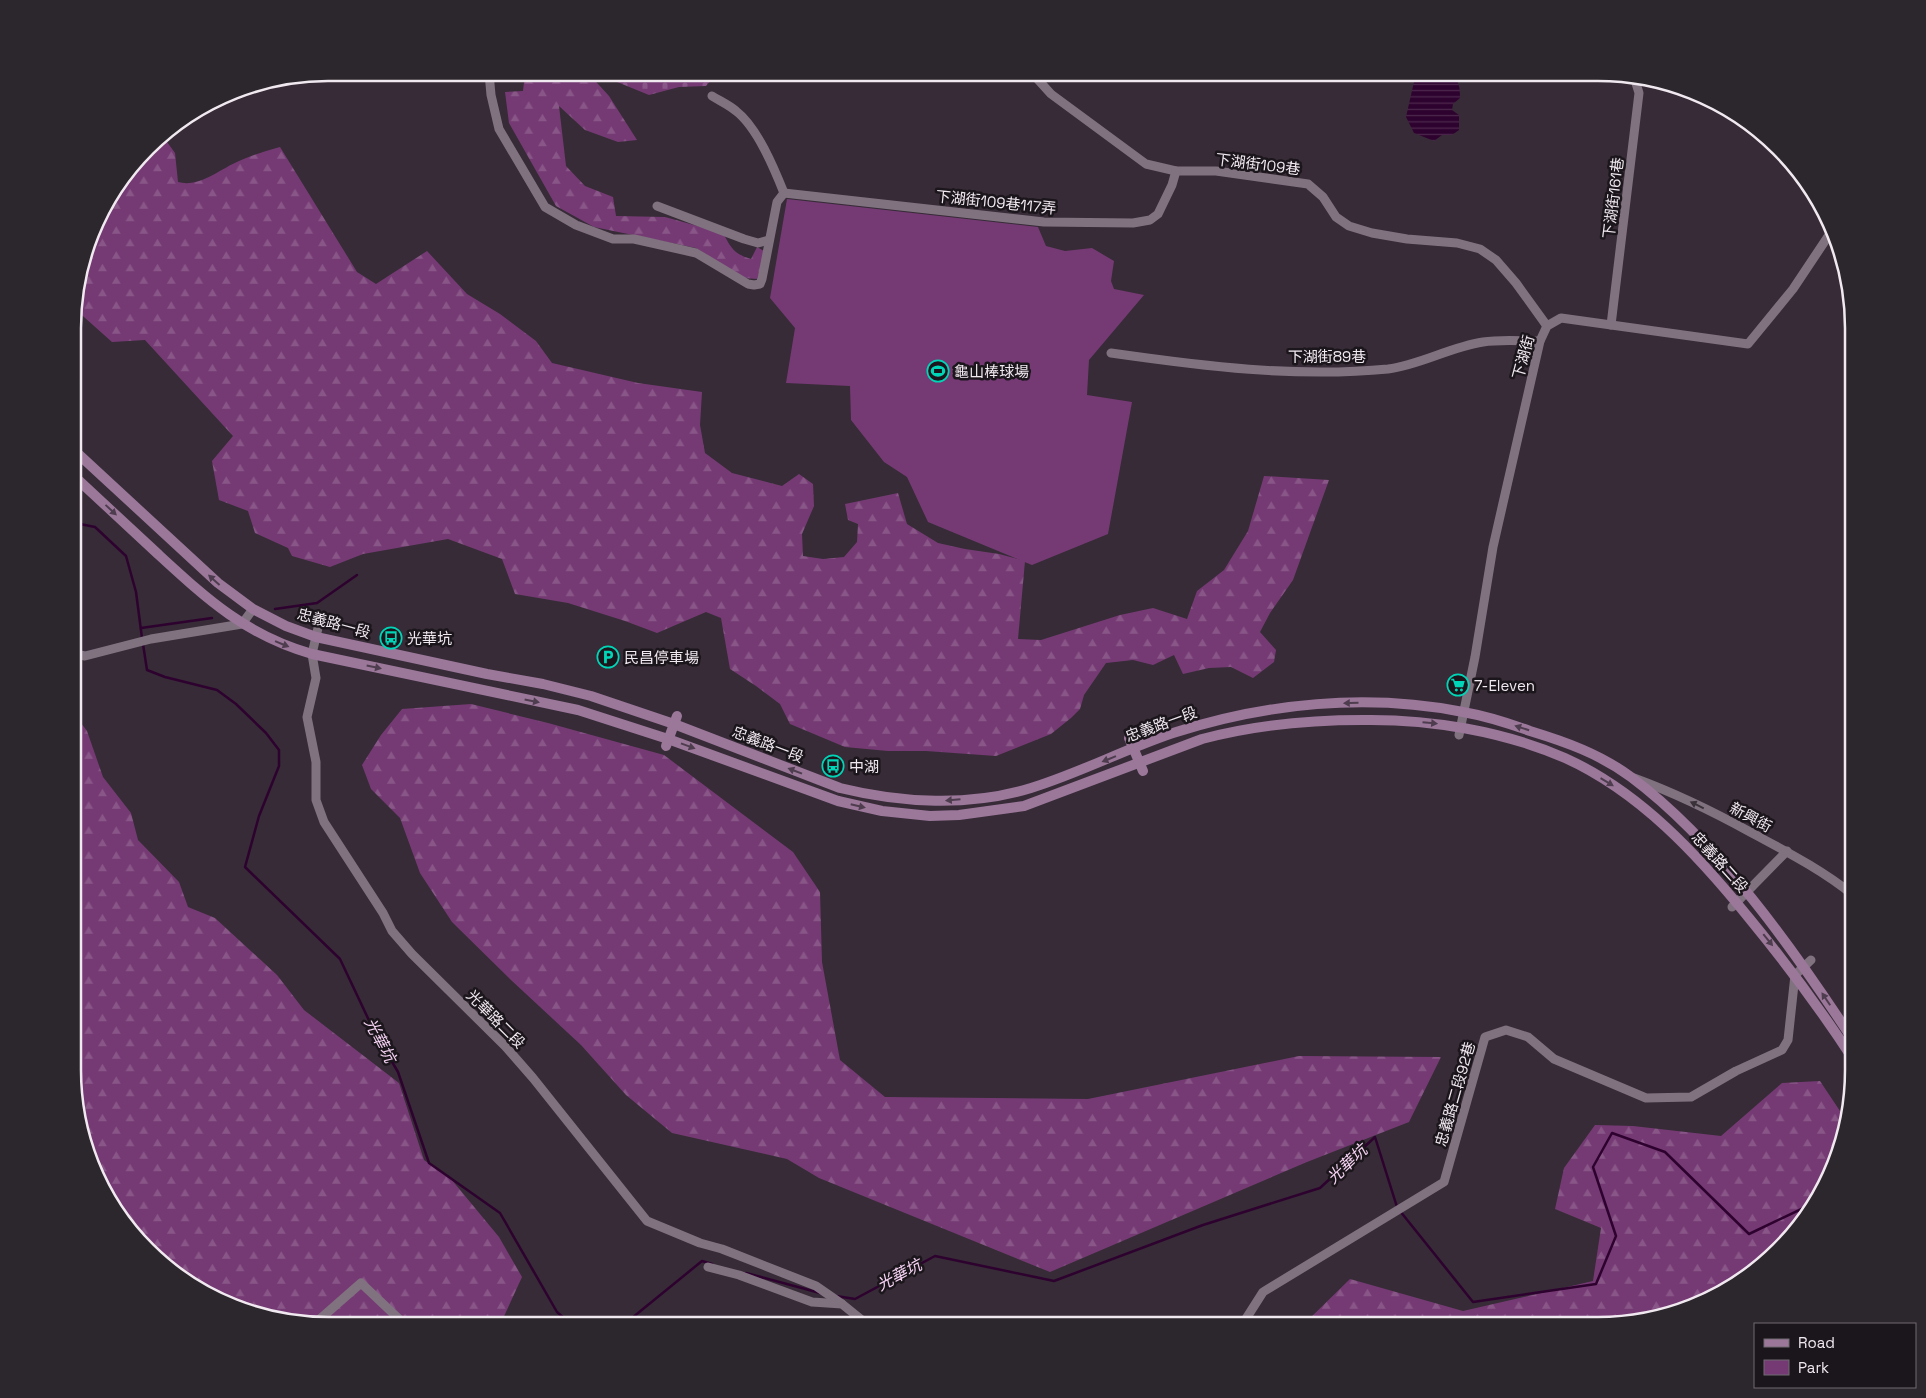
<svg xmlns="http://www.w3.org/2000/svg" width="1926" height="1398" viewBox="0 0 1926 1398" font-family="'Space Grotesk','Noto Sans TC',sans-serif">
<style>
.green{fill:#753a74}
.forest{fill:url(#forest-firs)}
.cemetery{fill:url(#cemetery-stones)}
.water{fill:url(#water-rules)}
.lines{fill:none;stroke-linecap:round;stroke-linejoin:round}
.stream{stroke:#2e022f;stroke-width:2.5}
.minor{stroke:#817280;stroke-width:9}
.major{stroke:#9b779a;stroke-width:10}
.oneway{fill:#4e3d4e}
.oneway2{fill:#3a3239}
.labels{text-anchor:middle;dominant-baseline:central;stroke-width:5;stroke-linejoin:round;paint-order:stroke}
.street-label{font-size:15px;fill:#f1e9f0;stroke:#1b161b}
.poi-label{font-size:15px;fill:#f1e9f0;stroke:#1b161b;text-anchor:start}
.water-label{font-size:16px;font-style:italic;fill:#f7d4f5;stroke:#1b161b}
.rim{fill:none;stroke:#f1e9f0;stroke-width:2.5}
</style>
<defs>
<pattern id="forest-firs" width="22" height="20" patternUnits="userSpaceOnUse" patternTransform="scale(1.25)"><rect width="22" height="20" fill="#753a74"/><path d="M5 1l3.5 6h-7zM16 11l3.5 6h-7z" fill="#895688"/></pattern>
<pattern id="cemetery-stones" width="16" height="16" patternUnits="userSpaceOnUse" patternTransform="scale(1.25)"><rect width="16" height="16" fill="#753a74"/><path d="M2 7V4a2 2 0 0 1 4 0v3zM10 15v-3a2 2 0 0 1 4 0v3z" fill="#895688"/></pattern>
<pattern id="water-rules" width="6" height="5" patternUnits="userSpaceOnUse" patternTransform="scale(1.25)"><rect width="6" height="5" fill="#2e022f"/><path d="M0 2.5h6" fill="none" stroke="#4d274d"/></pattern>
</defs>
<rect width="100%" height="100%" fill="#372b37"/>
<polygon class="green" points="787,199 1038,227 1046,246 1065,251 1092,248 1114,261 1111,281 1114,289 1144,295 1089,360 1087,395 1132,402 1108,534 1032,565 928,522 907,477 884,462 851,420 850,386 786,383 795,328 770,298"/>
<g class="forest">
<path d="M525,73H588L609,96L637,140L618,142L585,130L559,106L566,166L585,186L613,197L616,216L665,217L723,233C731,248 734,254 751,259L757,247L766,252L758,279L743,278L696,248L594,227L556,206L509,123L505,92L523,91Z"/>
<path d="M162,135L175,153L178,182C199,188 220,169 239,161C252,155 266,151 280,147L357,272L376,284L427,251L467,294L500,314L536,341L552,363L638,383L702,392L700,425L705,453L732,473L782,486L799,474L813,484L814,506L802,534L803,556L823,559L844,557L857,542L858,524L848,520L845,504L898,493L907,524L938,543L965,549L999,554L1025,561L1018,639L1041,640L1120,615L1153,608L1187,619L1197,591L1224,570L1248,531L1264,476L1329,480L1293,580L1270,613L1260,632L1276,650L1274,662L1253,678L1231,667L1209,668L1183,674L1174,655L1153,665L1133,660L1106,663L1084,695L1080,709L1071,718L1051,734L996,756L926,751H888L845,747L790,724L780,704L756,686L730,669L721,618L706,612L657,633L625,621L568,603L515,594L502,559L448,539L363,554L330,567L292,556L288,548L255,533L248,511L219,500L212,461L233,436L145,340L112,342L75,309V295L99,215Z"/>
<polygon points="471,704 548,723 664,755 793,852 820,892 822,962 840,1060 885,1097 1088,1099 1299,1056 1441,1057 1409,1122 1307,1162 1050,1272 819,1178 787,1159 672,1133 626,1095 581,1045 511,980 452,922 420,873 400,818 371,789 362,765 381,735 402,709"/>
<polygon points="75,715 87,731 103,777 131,813 138,840 179,882 188,907 215,918 277,975 304,1010 399,1083 424,1160 451,1179 499,1237 522,1277 500,1325 312,1325 246,1312 172,1272 107,1197 75,1103"/>
<polygon points="1820,1081 1840,1111 1849,1107 1840,1152 1800,1226 1766,1262 1711,1299 1664,1317 1598,1325 1303,1325 1350,1279 1463,1311 1593,1281 1601,1228 1555,1209 1564,1168 1595,1125 1633,1126 1721,1136 1782,1083"/>
</g>
<polygon class="cemetery" points="595,73 594,73 717,73 706,86 679,87 649,95"/>
<path class="water" d="M1416,73C1441,73 1461,65 1460,98L1453,104L1452,110L1459,115V130L1452,135H1442L1434,141L1414,133L1406,117Z"/>
<g class="lines">
<g class="stream">
<polyline points="75,523 95,527 126,556 136,592 142,638"/>
<polyline points="275,609 317,603 357,575"/>
<polyline points="141,628 212,618"/>
<polyline points="143,644 147,670 165,677 217,690 236,704 266,733 279,750 279,766 259,816 245,867 340,959 374,1031 398,1072 429,1163 500,1213 557,1312 572,1325"/>
<polyline points="1400,1211 1473,1302 1596,1284 1616,1236 1593,1167 1612,1133 1665,1152 1749,1234 1812,1204"/>
<polyline points="746,1273 820,1293"/>
<polyline points="836,1296 855,1299 935,1256 1054,1281 1203,1225 1320,1188 1375,1137 1397,1207"/>
<polyline points="617,1325 627,1322 702,1261 712,1264"/>
</g>
<g class="minor">
<polyline points="489,73 491,95 499,129 545,207 576,225 613,239 634,239 696,253 748,284 754,285 760,284 762,279 777,202 784,193"/>
<polyline points="1032,73 1051,94 1146,164 1176,171 1216,171 1308,184 1323,197 1336,217 1349,226 1372,233 1407,239 1457,243 1480,249 1496,260 1516,283 1547,326"/>
<path d="M712,96C720,101 729,105 736,111C757,127 774,168 784,193"/>
<polyline points="784,193 1044,222 1133,223 1150,220 1158,214 1172,185 1176,171"/>
<polyline points="657,206 744,239 758,243 769,240"/>
<polyline points="1611,325 1639,93 1635,80 1630,77"/>
<path d="M1111,353C1202,366 1296,378 1388,369C1420,365 1450,347 1483,342C1501,339 1521,341 1540,341"/>
<polyline points="318,628 312,654 316,678 307,717 316,762 316,800 324,822 383,913 392,931 412,954 505,1046 533,1078 647,1221 700,1243 722,1249 816,1286 842,1304"/>
<polyline points="75,654 85,656 151,639 242,624 253,609"/>
<polyline points="1459,735 1475,657 1493,547 1540,341 1547,326 1561,318 1748,344 1793,289 1831,232"/>
<path d="M1634,778C1675,793 1714,812 1752,833C1787,852 1822,870 1853,895"/>
<polyline points="1732,907 1787,851"/>
<polyline points="708,1267 739,1275 812,1302 842,1304 868,1325"/>
<polyline points="325,1325 320,1319 361,1283 399,1319 400,1325"/>
<polyline points="1242,1325 1263,1292 1444,1182 1485,1037 1506,1030 1528,1037 1554,1059 1646,1098 1691,1097 1736,1071 1782,1050 1788,1040 1795,975 1811,960"/>
</g>
<g class="major">
<path d="M75,451L218,583L253,609L286,626L316,637L487,674L543,684L591,696L674,724L840,788C901,803 970,807 1031,788C1080,773 1125,749 1173,733C1266,703 1367,693 1463,712C1486,716 1508,723 1530,731C1566,742 1600,754 1631,777C1718,842 1794,950 1853,1040"/>
<path d="M75,477C103,503 131,529 159,555C208,600 246,635 312,654L578,710L668,739L838,801L882,811L930,816L959,815L1024,806L1202,739C1254,725 1309,720 1363,720C1430,719 1503,731 1565,758C1640,792 1698,855 1749,918C1786,963 1821,1010 1853,1059"/>
<polyline points="1129,738 1143,771"/>
<polyline points="666,746 677,716"/>
</g>
</g>
<defs><path id="oneway-solid" d="M-6-.8H1V-3.2L6.5 0L1 3.2V.8H-6Z" transform="scale(1.25)"/></defs>
<g class="oneway">
<use href="#oneway-solid" transform="translate(111 510) rotate(43)"/>
<use href="#oneway-solid" transform="translate(214 580) rotate(-138)"/>
<use href="#oneway-solid" transform="translate(282 644) rotate(22)"/>
<use href="#oneway-solid" transform="translate(374 667) rotate(12)"/>
<use href="#oneway-solid" transform="translate(532 701) rotate(11)"/>
<use href="#oneway-solid" transform="translate(1351 703) rotate(179)"/>
<use href="#oneway-solid" transform="translate(1430 723) rotate(5)"/>
<use href="#oneway-solid" transform="translate(1522 728) rotate(-162)"/>
<use href="#oneway-solid" transform="translate(688 746) rotate(20)"/>
<use href="#oneway-solid" transform="translate(1109 759) rotate(158)"/>
<use href="#oneway-solid" transform="translate(795 771) rotate(-159)"/>
<use href="#oneway-solid" transform="translate(1607 782) rotate(31)"/>
<use href="#oneway-solid" transform="translate(953 800) rotate(175)"/>
<use href="#oneway-solid" transform="translate(858 806) rotate(13)"/>
<use href="#oneway-solid" transform="translate(1768 940) rotate(51)"/>
<use href="#oneway-solid" transform="translate(1826 999) rotate(-124)"/>
</g>
<use class="oneway2" href="#oneway-solid" transform="translate(1697 805) rotate(-154)"/>
<defs>
<g id="stadium-ring" transform="scale(1.125)"><circle r="9.5" fill="#1b161b" stroke="#00d5b7" stroke-width="1.5"/><path d="M0-5a6.5 5 0 1 0 0 10a6.5 5 0 1 0 0-10ZM-3.5-1.8h7v3.6h-7Z" fill="#00d5b7"/></g>
<g id="bus-ring" transform="scale(1.125)"><circle r="9.5" fill="#1b161b" stroke="#00d5b7" stroke-width="1.5"/><path d="M-5-6H5V4H4V6H2V4H-2V6H-4V4H-5ZM-3.5-4V0h7V-4ZM-3.5 1.2v1.5H-2V1.2ZM2 1.2v1.5H3.5V1.2Z" fill="#00d5b7"/></g>
<g id="parking-ring" transform="scale(1.125)"><circle r="9.5" fill="#1b161b" stroke="#00d5b7" stroke-width="1.5"/><path d="M-3.5-5.5H1a3.5 3.5 0 0 1 0 7H-1V5.5H-3.5ZM-1-3.4V-.6H.8a1.4 1.4 0 0 0 0-2.8Z" fill="#00d5b7"/></g>
<g id="supermarket-ring" transform="scale(1.125)"><circle r="9.5" fill="#1b161b" stroke="#00d5b7" stroke-width="1.5"/><path d="M-6-5.5h2.5l.6 2H6L4.5 2H-2.5L-4.4-4H-6ZM-1.5 3.2a1.3 1.3 0 1 0 .1 0ZM3 3.2a1.3 1.3 0 1 0 .1 0Z" fill="#00d5b7"/></g>
</defs>
<g fill-rule="evenodd">
<use href="#stadium-ring" x="938" y="371"/>
<use href="#bus-ring" x="391" y="638"/>
<use href="#parking-ring" x="608" y="657"/>
<use href="#supermarket-ring" x="1458" y="685"/>
<use href="#bus-ring" x="833" y="766"/>
</g>
<g class="labels">
<g class="street-label">
<text transform="translate(1258 164) rotate(7)">下湖街109巷</text>
<text transform="translate(1613 198) rotate(-83)">下湖街161巷</text>
<text transform="translate(996 202) rotate(6)">下湖街109巷117弄</text>
<text x="1327" y="356">下湖街89巷</text>
<text transform="translate(1523 357) rotate(-75)">下湖街</text>
<text transform="translate(334 623) rotate(15)">忠義路一段</text>
<text transform="translate(1161 724) rotate(-20)">忠義路一段</text>
<text transform="translate(768 744) rotate(21)">忠義路一段</text>
<text transform="translate(1751 817) rotate(28)">新興街</text>
<text transform="translate(1720 862) rotate(48)">忠義路二段</text>
<text transform="translate(496 1019) rotate(45)">光華路二段</text>
<text transform="translate(1455 1094) rotate(-74)">忠義路二段92巷</text>
</g>
<g class="poi-label">
<text x="954" y="371">龜山棒球場</text>
<text x="407" y="638">光華坑</text>
<text x="624" y="657">民昌停車場</text>
<text x="1474" y="685">7-Eleven</text>
<text x="849" y="766">中湖</text>
</g>
<g class="water-label">
<text transform="translate(380 1040) rotate(62)">光華坑</text>
<text transform="translate(1347 1164) rotate(-43)">光華坑</text>
<text transform="translate(899 1275) rotate(-28)">光華坑</text>
</g>
</g>
<path d="M0 0H1926V1398H0ZM328 81H1598A247 247 0 0 1 1845 328V1070A247 247 0 0 1 1598 1317H328A247 247 0 0 1 81 1070V328A247 247 0 0 1 328 81Z" fill="#2c272c" fill-rule="evenodd"/>
<path class="rim" d="M328 81H1598A247 247 0 0 1 1845 328V1070A247 247 0 0 1 1598 1317H328A247 247 0 0 1 81 1070V328A247 247 0 0 1 328 81Z"/>
<rect x="1754" y="1323" width="162" height="65" fill="#1b161b" stroke="#716a70"/>
<rect x="1764" y="1339" width="25" height="8" fill="#9b779a" stroke="#716a70"/>
<text x="1798" y="1348" font-size="15" fill="#f1e9f0">Road</text>
<rect x="1764" y="1360" width="25" height="15" fill="#753a74" stroke="#716a70"/>
<text x="1798" y="1373" font-size="15" fill="#f1e9f0">Park</text>
</svg>
